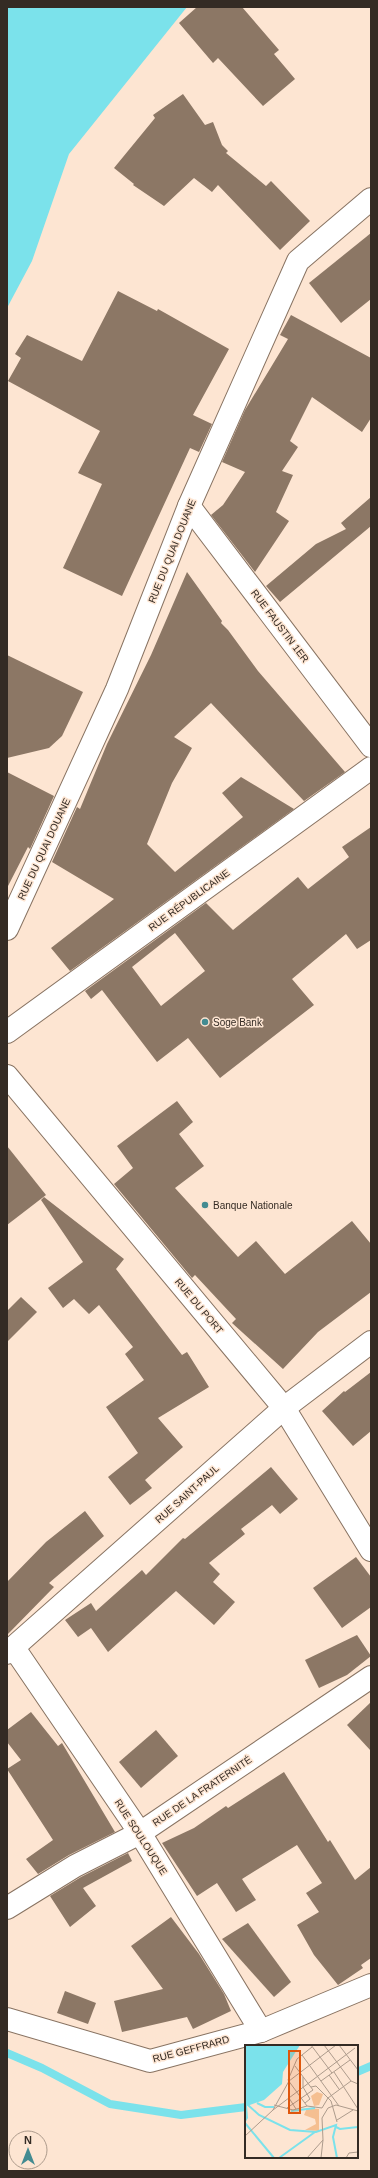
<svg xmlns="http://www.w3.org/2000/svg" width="378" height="2178" viewBox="0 0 378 2178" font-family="Arial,sans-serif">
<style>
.water{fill:#7be2eb}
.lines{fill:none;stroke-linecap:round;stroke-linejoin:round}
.stream{stroke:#7be2eb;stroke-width:8}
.building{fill:#8c7765;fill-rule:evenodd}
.minor-casing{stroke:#887362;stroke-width:24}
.minor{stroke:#fff;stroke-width:22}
.poi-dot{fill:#438b91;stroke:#fde5d2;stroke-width:1.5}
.labels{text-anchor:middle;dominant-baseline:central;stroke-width:3;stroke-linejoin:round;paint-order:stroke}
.street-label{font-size:10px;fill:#342b24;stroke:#fde5d2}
.poi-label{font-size:10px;fill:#342b24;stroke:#fde5d2;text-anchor:start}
.inset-river{fill:none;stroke:#7be2eb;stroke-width:2}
.inset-road{fill:none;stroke:#ad9b8c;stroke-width:1}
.view{fill:#df570d;fill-opacity:0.15;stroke:#df570d;stroke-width:2}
.inset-edge{fill:none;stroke:#342b24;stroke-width:2}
</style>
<rect width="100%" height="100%" fill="#fde5d2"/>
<polygon class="water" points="7,7 187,7 69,154 32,261 7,308"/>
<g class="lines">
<g class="stream">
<polyline points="7,2053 42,2068 110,2104 181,2115 246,2107"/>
<polyline points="357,2072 371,2066"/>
</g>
</g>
<g class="building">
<polygon points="197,7 242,7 279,50 274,54 295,79 263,106 218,58 213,63 179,23"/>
<polygon points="183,94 205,125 213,122 222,145 228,151 226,153 266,186 271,181 310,221 280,250 218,185 212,192 194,178 164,206 133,185 134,184 114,168 155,118 153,115"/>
<polygon points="371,233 371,299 341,323 309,283"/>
<polygon points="118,291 157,311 158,309 229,349 193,415 212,424 199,452 190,448 122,596 63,568 102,484 78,473 100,431 8,381 21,358 15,354 27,335 82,361"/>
<polygon points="291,315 371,358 371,418 362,432 312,397 290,441 298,447 282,471 293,475 276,512 289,521 255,572 211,515 223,505 245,472 222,462 245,410 288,339 280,335"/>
<polygon points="371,497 371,526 280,602 266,586 316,544 346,529 341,523"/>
<polygon points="187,572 222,621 221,623 228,630 258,671 345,772 304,801 211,703 174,737 192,748 172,783 147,844 175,872 243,817 222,793 241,777 294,809 70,971 51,948 114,899 52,862 77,807 80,809 107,744 151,655"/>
<polygon points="7,655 83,692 62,736 49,748 7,758"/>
<polygon points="7,772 54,796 30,849 28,847 7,888"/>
<path d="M371,827V940L357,949L346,934L292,979L314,1005L220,1078L188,1038L157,1062L102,990L91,999L85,991L206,903L233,930L298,877L308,889L349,857L342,847ZM175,933L205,971L161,1006L132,967Z"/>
<polygon points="177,1101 193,1122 179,1134 204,1166 175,1188 238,1257 256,1241 285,1274 352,1221 371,1244 371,1292 318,1332 283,1369 232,1323 236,1319 195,1275 192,1278 114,1184 133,1168 117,1146"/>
<polygon points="7,1146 46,1195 7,1225"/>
<polygon points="44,1197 124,1259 116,1269 182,1355 187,1352 209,1387 158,1418 183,1447 145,1480 152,1488 130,1505 108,1477 138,1453 106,1407 144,1380 125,1354 133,1347 99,1305 89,1314 74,1299 63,1308 48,1288 83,1262 41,1200"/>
<polygon points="21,1297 37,1312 7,1342 7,1311"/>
<polygon points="371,1372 371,1431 353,1446 322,1411 344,1391 345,1392"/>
<polygon points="271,1467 298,1499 280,1514 272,1505 241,1529 245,1534 209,1563 220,1574 213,1582 235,1602 214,1625 176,1591 108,1652 91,1628 78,1637 65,1620 91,1603 96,1611 142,1570 146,1575 183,1538 185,1539"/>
<polygon points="85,1511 104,1536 49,1583 54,1587 7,1635 7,1582 46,1542"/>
<polygon points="356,1557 371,1577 371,1607 342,1628 313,1588"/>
<polygon points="357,1635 371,1656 347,1675 319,1688 305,1660"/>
<polygon points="371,1702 371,1751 347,1725"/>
<polygon points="31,1712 58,1746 62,1743 115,1832 69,1855 38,1874 26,1859 53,1840 7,1769 21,1760 7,1742 7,1730"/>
<polygon points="156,1730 178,1756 141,1788 119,1762"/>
<polygon points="284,1772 328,1842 330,1840 355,1880 371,1867 371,1958 361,1965 363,1968 338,1985 314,1955 297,1925 319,1912 306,1893 322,1883 297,1845 242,1879 256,1900 236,1912 217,1883 197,1896 162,1843 194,1828 226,1806 228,1808"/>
<polygon points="128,1853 132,1861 83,1888 96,1906 70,1927 50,1896 81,1877"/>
<polygon points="171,1917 199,1954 224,1994 231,2011 193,2029 187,2017 122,2032 114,2001 163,1989 131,1946"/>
<polygon points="248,1923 291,1982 274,1997 222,1939"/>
<polygon points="65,1991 96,2003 88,2024 57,2013"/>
</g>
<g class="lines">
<g class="minor-casing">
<g id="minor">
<polyline points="189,506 371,746"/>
<polyline points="7,929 117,689 189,506 298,261 371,199"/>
<polyline points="7,1032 371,768"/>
<polyline points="7,1076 284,1408 371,1550"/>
<polyline points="14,1648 140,1833 261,2031"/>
<polyline points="7,1653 284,1408 371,1342"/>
<polyline points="7,1908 75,1866 140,1833 371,1677"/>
<polyline points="7,2019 150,2061 261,2031 371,1985"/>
</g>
</g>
<use href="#minor" class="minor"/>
</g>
<g class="poi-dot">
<circle cx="205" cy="1022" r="4"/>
<circle cx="205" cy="1205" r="4"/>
</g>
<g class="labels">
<g class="street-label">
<text transform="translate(172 551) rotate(-68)">RUE DU QUAI DOUANE</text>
<text transform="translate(280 626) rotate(53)">RUE FAUSTIN 1ER</text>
<text transform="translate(44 849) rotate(-65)">RUE DU QUAI DOUANE</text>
<text transform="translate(189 900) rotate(-36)">RUE RÉPUBLICAINE</text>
<text transform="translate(199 1306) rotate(50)">RUE DU PORT</text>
<text transform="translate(187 1494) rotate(-42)">RUE SAINT-PAUL</text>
<text transform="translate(202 1791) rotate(-34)">RUE DE LA FRATERNITÉ</text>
<text transform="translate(141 1837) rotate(57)">RUE SOULOUQUE</text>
<text transform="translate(191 2049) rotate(-15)">RUE GEFFRARD</text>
</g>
<g class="poi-label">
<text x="213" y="1022">Soge Bank</text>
<text x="213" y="1205">Banque Nationale</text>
</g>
</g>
<g transform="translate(245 2045)">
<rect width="113" height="113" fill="#fde5d2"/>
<path d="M72,47L78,49L77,52L74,60L69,61L66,51ZM62,63L74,64V86L60,85L71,79L70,74L59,70Z" fill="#f5bf91"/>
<path d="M0,0H55L38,27L37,39L19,55L2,61L3,73L0,78Z" fill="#7be2eb"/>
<path class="inset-river" d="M12,58L20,62H29M3,60L14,70L45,85L71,87L91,80L88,92L92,113M46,66L70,63M0,78L29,113M91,82L95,84L113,82M34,113L70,87"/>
<path class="inset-road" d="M66,0L87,28M79,0L106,36L113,39M94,0L113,25M57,10L94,61M89,27L113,64M84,30L94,44M58,32V42L65,54L60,58M76,36L105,15M66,42L71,41L86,56L92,77M44,53L51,64M29,60L48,65L62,61L77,63L83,53L106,36M62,61L43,35L52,14L67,2M42,63L68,45L50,21M28,65L110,3M92,75L108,65M0,91L28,65L44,36L91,0M62,113L78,95L77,73L83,63L91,60L113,66M76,113L78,95M101,113L104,108L113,107"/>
<path class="view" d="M44,6H55V68H44Z"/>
<rect width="113" height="113" class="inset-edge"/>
</g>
<rect width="378" height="2178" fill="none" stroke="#342b24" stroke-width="16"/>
<g transform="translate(28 2150)"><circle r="19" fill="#fde5d2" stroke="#ad9b8c"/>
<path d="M0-3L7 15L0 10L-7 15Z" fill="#438b91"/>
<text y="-6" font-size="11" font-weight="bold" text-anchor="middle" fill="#342b24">N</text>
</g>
</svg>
